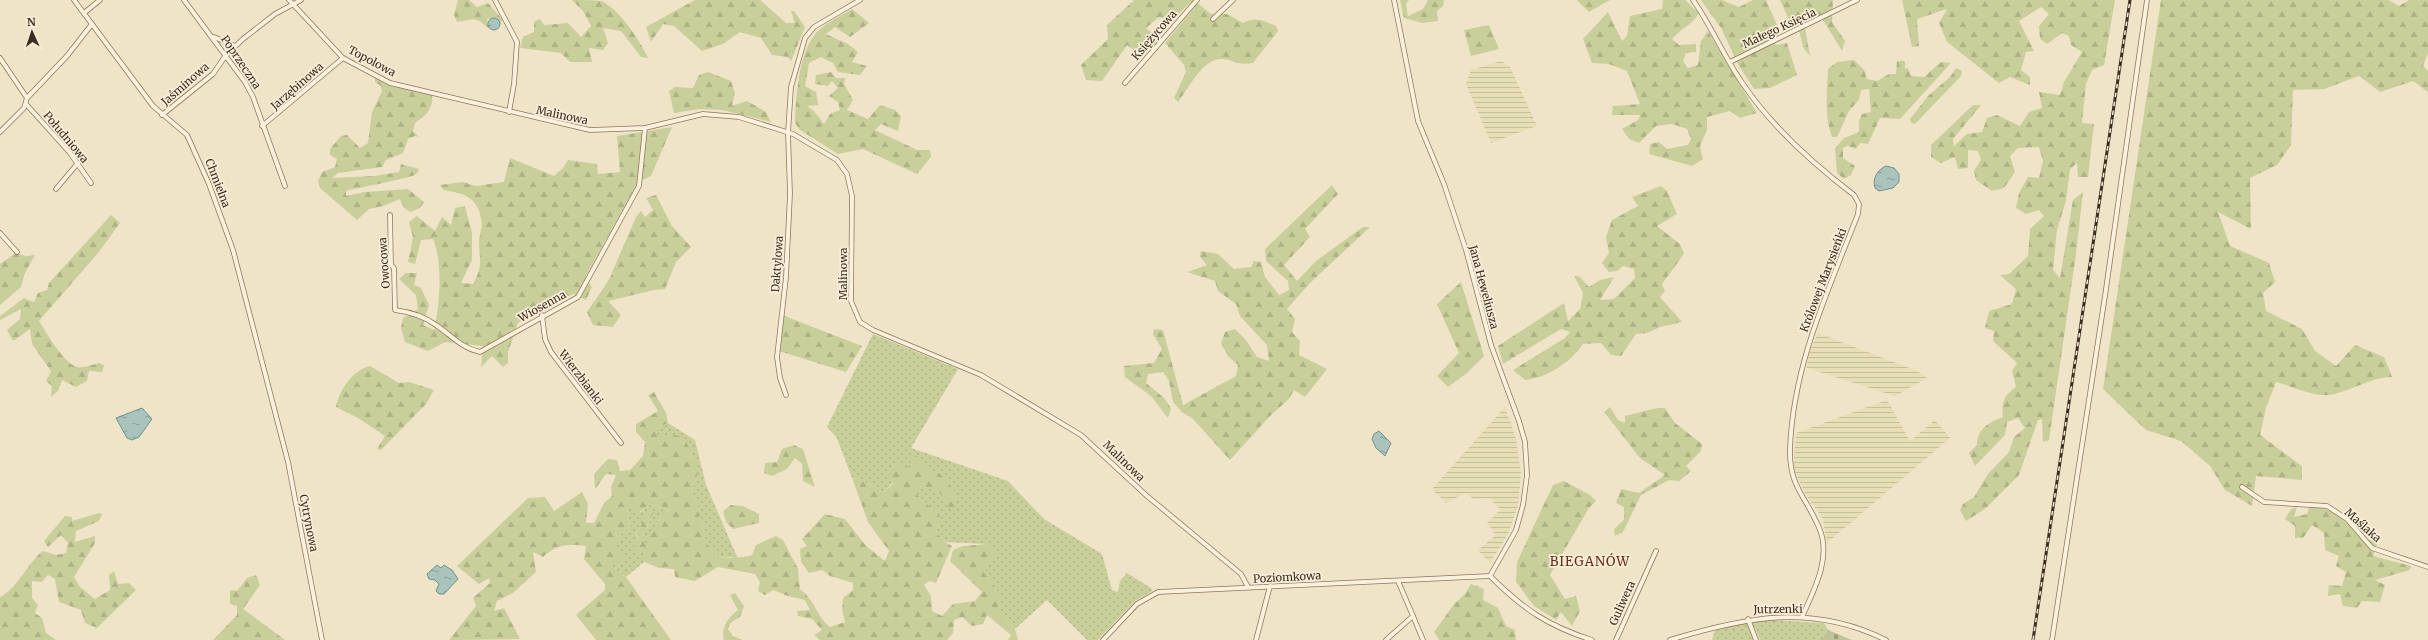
<svg xmlns="http://www.w3.org/2000/svg" width="2428" height="640" viewBox="0 0 2428 640" font-family="Merriweather,serif">
<style>
.farmland{fill:url(#farmland-rules)}
.grass{fill:url(#grass-dots)}
.forest{fill:url(#forest-firs)}
.cemetery{fill:url(#cemetery-stones)}
.water{fill:url(#water-ripples);stroke:#6f938a}
.lines{fill:none;stroke-linecap:round;stroke-linejoin:round}
.minor-casing{stroke:#8d765c;stroke-width:5.5}
.minor{stroke:#faf1dc;stroke-width:4}
.rail-casing{stroke:#3d2e20;stroke-width:3}
.rail{stroke:#f7eed8;stroke-width:1.5;stroke-dasharray:4.5;stroke-linecap:butt}
.labels{text-anchor:middle;dominant-baseline:central;stroke-width:3.5;stroke-linejoin:round;paint-order:stroke}
.street-label{font-size:11px;fill:#3d2e20;stroke:#f7eed8}
.quarter-label{font-size:13px;letter-spacing:1px;fill:#6b2e1e;stroke:#f7eed8}
</style>
<defs>
<pattern id="farmland-rules" width="6" height="5" patternUnits="userSpaceOnUse"><rect width="6" height="5" fill="#e6deb5"/><path d="M0 2.5h6" fill="none" stroke="#c6bf9b"/></pattern>
<pattern id="grass-dots" width="8" height="8" patternUnits="userSpaceOnUse"><rect width="8" height="8" fill="#c9cf9b"/><path d="M2 2h.1M6 6h.1" fill="none" stroke="#aeb285" stroke-width="1.8" stroke-linecap="round"/></pattern>
<pattern id="forest-firs" width="22" height="20" patternUnits="userSpaceOnUse"><rect width="22" height="20" fill="#c9cf9b"/><path d="M5 1l3.5 6h-7zM16 11l3.5 6h-7z" fill="#aeb285"/></pattern>
<pattern id="cemetery-stones" width="16" height="16" patternUnits="userSpaceOnUse"><rect width="16" height="16" fill="#bfc49a"/><path d="M2 7V4a2 2 0 0 1 4 0v3zM10 15v-3a2 2 0 0 1 4 0v3z" fill="#9ca07d"/></pattern>
<pattern id="water-ripples" width="26" height="14" patternUnits="userSpaceOnUse"><rect width="26" height="14" fill="#a9c4bc"/><path d="M2 4q2-2 4 0t4 0M15 11q2-2 4 0t4 0" fill="none" stroke="#8ba098"/></pattern>
</defs>
<rect width="100%" height="100%" fill="#f0e4c8"/>
<g class="farmland">
<polygon points="1501,61 1510,67 1537,126 1491,143 1466,84 1471,70"/>
<polygon points="1818,333 1917,371 1927,378 1895,396 1807,368 1809,353"/>
<polygon points="1887,400 1910,441 1935,420 1950,438 1827,543 1823,519 1806,495 1793,468 1796,433"/>
<polygon points="1505,407 1516,439 1521,473 1518,506 1508,534 1490,563 1478,550 1496,535 1487,523 1500,510 1489,498 1473,499 1466,493 1446,503 1432,489"/>
</g>
<g class="grass">
<path d="M873,334L958,369L911,448L1008,481L1044,519L1102,554L1112,590L1118,592L1120,581L1127,573L1151,588L1152,591L1134,602L1098,640H1087L1047,600L1015,629L999,612L998,593L984,572L995,555L987,544L945,542L936,532L940,516L915,493L918,486L936,489L956,506L932,473L910,465C899,471 894,483 884,492L851,475L836,436L827,427Z"/>
<polygon points="668,423 695,440 706,485 738,559 732,557 717,558 706,542 699,510 692,491 698,473 691,459 690,448 658,438 655,429"/>
<polygon points="651,504 668,510 669,514 662,514 646,545 642,539 654,512 649,512 636,534 644,552 644,562 626,577 612,566 610,543 617,542 620,535 630,527 627,506 641,512"/>
<polygon points="1768,620 1824,623 1828,630 1820,640 1760,640 1752,622"/>
<polygon points="1746,622 1754,640 1712,640 1715,630"/>
</g>
<g class="forest">
<path d="M458,0H469L477,7L488,3L502,19L501,24L496,18L487,19L489,29C476,16 474,19 457,22L454,15Z"/>
<path d="M572,0C580,0 593,0 601,1C619,8 640,41 648,58L641,57L621,31L603,28L608,43L603,50L589,48L592,62H570L561,53L520,48L523,37L534,32V22L540,19L544,25L568,23L581,37L591,26L583,11Z"/>
<polygon points="695,0 760,0 786,23 795,23 791,11 794,11 805,27 791,61 788,57 772,55 761,38 740,32 723,44 702,51 674,26 663,24 651,42 646,27"/>
<path d="M1134,0H1194L1211,14H1227L1243,23C1256,16 1264,21 1276,26L1278,31L1253,63C1236,66 1231,58 1220,59C1202,60 1188,89 1178,102L1174,98L1186,72L1184,65L1165,43L1195,7L1190,3L1172,20L1159,17L1146,28L1160,39L1142,56L1127,45L1102,81L1086,80L1081,65L1108,39L1107,25Z"/>
<polygon points="1400,0 1409,0 1406,4 1408,16 1423,9 1428,0 1444,0 1443,6 1437,11 1438,21 1422,23 1404,18"/>
<polygon points="1577,0 1610,0 1589,12"/>
<path d="M1663,0H1685L1699,13C1693,25 1681,28 1672,39L1679,45L1696,44V52L1686,53L1683,61L1688,68L1698,65L1701,41L1708,31L1757,113L1740,118L1730,111L1707,117V130L1700,146L1703,159L1692,166L1649,154L1650,144L1659,142L1667,149L1688,145L1691,139L1687,129L1672,124L1656,126L1639,143L1629,139L1622,129L1638,120L1640,115H1612L1613,106L1640,104L1627,71L1609,64L1592,63L1583,39L1608,12L1622,41L1627,36L1630,16L1662,9Z"/>
<polygon points="1701,0 1722,0 1739,7 1753,0 1766,0 1777,25 1770,37 1776,45 1787,43 1797,75 1770,88 1754,89 1739,66 1721,28"/>
<polygon points="1780,0 1833,0 1832,22 1845,41 1842,51 1820,15 1804,22 1810,56 1803,47 1800,33 1790,22"/>
<path d="M1902,0H2115L2104,65L2092,70L2086,84L2082,123L2094,124L2088,177H2078L2077,163L2070,169L2066,201L2057,230L2053,270L2060,278L2073,200L2083,192L2076,254L2049,440L2043,442L2042,419L2038,420L2019,475L1985,509L1966,521L1960,510L1963,504L1974,497L1988,474L2009,452L2014,437L2025,428L2018,418L2007,422L2005,435L1975,466L1969,453L1977,445C1977,429 1989,422 2003,417C2001,403 2004,395 2016,387L2012,371L2017,363L1993,341L1994,331L1985,328L1989,311L2012,304L2016,289L2000,275L2009,274L2028,256L2030,229L2044,216L2039,210L2026,214L2016,208L2019,193L2028,177L2039,178L2043,161L2039,147L2018,148L2010,156L2015,172L2004,188L1992,191L1976,180L1974,171L1981,160L1978,151L1968,150V168L1958,169L1955,157L1941,163L1931,157V145L1973,105H1981L1953,139L1954,146L1967,134L1982,132L1987,118L1997,115L2020,126L2029,112L2042,108L2039,92L2060,95L2064,82L2082,52L2071,45L2069,36L2062,33L2047,44L2040,39L2039,26L2049,14L2041,7L2019,21L2034,51L2026,52L2021,70L2030,77V85L2010,77L1999,83L1947,42L1939,23L1947,9L1917,19L1919,46L1912,47Z"/>
<path d="M2161,0H2388L2399,6L2409,0H2428V53L2423,66L2428,71V92L2413,81L2380,92L2359,76L2324,89L2293,90L2291,145L2277,165L2250,178L2251,229L2218,212L2230,246L2269,263L2275,282L2263,293L2266,311L2302,329L2315,351L2336,366L2355,345L2384,357L2392,377C2370,376 2343,397 2321,395C2306,393 2290,386 2276,382L2266,408L2260,435L2302,466V480L2256,476L2252,506L2225,490L2210,466L2181,441L2146,430L2103,389Z"/>
<path d="M852,9L869,23L850,37L835,27L826,34L848,44L858,52L852,62L867,66L860,75L838,72L833,63L821,57L809,63L805,86L816,92L818,105L807,106L814,111L824,124L830,114L840,110L838,102L829,96L838,88L832,81L828,86L815,84L816,75L831,72L836,78H845L844,84L853,100L847,110L868,119L880,105L895,110L901,116L898,131L881,124L875,130L917,150H930L931,157L917,174L863,149L838,154L800,130L795,123C796,97 798,54 816,33C825,23 841,16 852,9Z"/>
<polygon points="1489,25 1499,49 1471,56 1464,30"/>
<path d="M1854,60L1864,70L1867,79L1877,81L1889,74H1896L1897,61H1905V69L1908,68L1911,76L1924,77L1941,62L1951,63L1900,119L1880,118L1868,144L1860,143L1856,149L1848,146L1843,148V158L1855,166L1851,175L1844,179L1837,173L1835,148L1844,138L1859,132V121L1862,114L1871,112L1869,89L1861,90L1859,100L1849,111L1837,137H1832C1824,115 1827,91 1828,69L1837,62Z"/>
<polygon points="1956,68 1962,71 1961,76 1915,124 1911,123 1910,119 1928,96 1950,77"/>
<polygon points="708,72 731,81 735,93 732,106 747,101 766,112 771,122 722,110 700,109 674,113 669,91 675,87 693,88 699,75"/>
<path d="M375,78L385,84L432,95C434,109 425,116 415,123L413,131L419,137L415,136L408,139L403,153L386,160L382,167L338,173L332,178L374,176L399,172L401,164L419,169C418,171 418,173 416,174C413,178 356,188 346,191V196L365,192L408,189L424,202L420,208L410,212L404,208L400,199L383,206L369,209L357,220L320,188L318,181L322,172L335,167L337,159L330,155V149L341,136L347,135L360,148L368,143L372,112L382,91L381,86L375,82Z"/>
<path d="M672,127L651,176L638,182L585,277L592,287L586,300L573,294L518,323L508,352V363L503,367L492,356L481,367L483,346L445,342L428,351L405,342L401,328L403,318L418,309L416,295L399,279L406,273H417L414,285L421,288L429,305L423,325L434,330C440,305 443,262 433,239L421,240L415,264L408,262L413,237L409,222L417,216L435,231L442,217L451,225L455,208L465,206L472,233V260L461,283L473,284C484,264 479,261 479,240C480,233 483,225 481,218C477,196 462,193 443,190L440,185L463,182L476,186L504,182L510,158L554,176L563,168L568,160L597,164L598,174L620,172L617,136Z"/>
<polygon points="1332,185 1338,194 1305,229 1310,237 1284,265 1297,281 1316,261 1363,227 1370,227 1310,283 1287,309 1295,319 1292,332 1300,341 1299,355 1327,369 1305,397 1294,390 1289,399 1271,415 1230,460 1193,419 1182,412 1173,402 1169,381 1163,372 1148,374 1146,383 1164,398 1171,408 1168,418 1151,396 1125,377 1124,366 1154,363 1162,349 1153,334 1154,329 1163,330 1183,405 1236,376 1238,365 1229,357 1221,344 1225,332 1235,329 1246,340 1257,357 1269,361 1267,345 1240,316 1236,304 1218,291 1215,281 1187,272 1207,265 1200,257 1201,251 1218,254 1234,269 1251,267 1254,261 1261,262 1265,277 1279,295 1289,290 1288,281 1266,261 1265,249"/>
<path d="M1661,186L1667,191L1677,214L1657,226L1680,244L1684,254L1662,284L1665,291L1660,297L1682,322L1660,327L1647,333L1636,334L1621,356L1611,355L1601,343L1583,344C1571,362 1547,378 1525,380L1513,370L1565,338L1570,332L1561,329L1503,364L1498,346L1564,303L1568,321L1580,309L1583,293L1574,276L1580,277L1589,287L1600,280L1614,277L1600,300L1614,299L1635,278L1634,269L1623,266L1617,271L1609,272L1602,263L1609,253L1606,237L1612,220L1638,206L1632,197Z"/>
<path d="M656,195L672,226L691,247L676,262L665,289L654,290L608,301L621,315L613,327L593,325L587,312C593,303 612,278 613,270L636,217L641,211L645,217L653,210L646,198Z"/>
<path d="M111,215L120,223L98,253L39,321C46,332 64,364 77,367C85,368 91,365 99,363L104,365L102,372L89,371L87,381L76,387L62,380L58,391L51,397L52,386L46,381L51,371L32,344L30,329L13,341L7,330L20,319L21,309L0,320V316L24,298L34,302L38,293L47,290L49,283Z"/>
<polygon points="16,253 26,256 35,255 25,273 21,287 0,305 0,264"/>
<polygon points="1461,282 1484,356 1467,373 1448,387 1437,376 1459,353 1437,304"/>
<polygon points="782,315 862,346 846,372 779,351"/>
<path d="M370,366L399,383L409,382L434,390L426,404L381,450L377,449L385,436L358,418L336,407C339,390 353,370 370,366Z"/>
<path d="M654,392L666,413L668,423L655,429L658,437L681,435L690,448L691,459L697,462L698,473L692,491L699,510L706,542L717,558C730,557 739,559 752,555L756,545L776,536L783,540L798,569L800,589C815,600 817,617 830,627L845,622L842,609L843,598L853,590V583L830,576L822,570L809,573L801,562L800,549L807,546L802,539L825,514L845,519L866,546L885,561L889,551L868,522L851,475L884,492L893,484L890,473L896,464L901,461L902,469L910,465L911,458L915,455L932,472L940,474L957,493L956,506L949,509C946,492 934,489 918,486L915,493L940,516L936,532L945,542L952,546L936,583L929,581L924,585L931,596L932,611L942,616L953,604L975,601L982,592L950,561L953,550L963,546L987,544L996,555L984,572L998,593L999,612L1015,629L1018,640H1008L1011,635L987,615L983,624L972,626L962,617L954,620L953,633L947,640H820L814,635L822,630L812,619L798,616L797,611L810,610L805,600L788,596L773,590L765,595L758,591L760,582L755,574L718,567L695,581L675,577L674,569L659,568L644,562V552L635,553L634,544L639,539L636,534L649,512H654L642,539L646,544L662,514L669,513L668,510L651,504C641,512 638,514 627,507L630,527L620,535L617,542L611,543L626,558L612,566L626,577L671,640H596L576,615L605,590V584L584,559L586,546C568,544 557,544 543,557L533,552L536,572L513,593L497,601L494,611L504,608L520,639L449,640L476,606L473,598L490,583L489,578L479,584L457,566L528,498L545,497L554,511L582,492L588,504L586,523H594L604,503L612,496L611,487L616,475L606,474L595,489L594,474L608,459L617,460L620,471L630,470L643,456L645,442L636,432V424L658,411L648,395Z"/>
<polygon points="1610,407 1618,420 1625,423 1625,416 1657,408 1665,408 1675,423 1702,444 1701,451 1686,466 1691,471 1679,481 1669,480 1641,495 1623,532 1615,536 1614,529 1624,520 1624,507 1616,503 1621,489 1639,493 1665,475 1640,458 1604,412"/>
<polygon points="794,445 803,449 815,487 803,481 802,464 795,458 787,469 772,476 764,473 765,463 777,462 782,449"/>
<polygon points="1564,481 1590,495 1596,501 1589,508 1550,575 1565,599 1576,596 1580,611 1572,626 1561,612 1556,620 1534,606 1516,582 1517,562 1553,485"/>
<polygon points="731,505 743,506 759,514 759,523 733,529 726,522 723,511"/>
<path d="M2297,507L2294,517L2307,514L2309,507C2346,508 2341,525 2368,542L2376,534L2380,535L2373,556L2411,566L2410,570L2375,580L2385,585L2380,602L2362,601L2357,608L2343,606L2340,594L2328,596L2329,585L2342,586L2346,572L2336,566L2339,556L2325,550L2324,533L2312,525L2303,538H2295V526L2285,519L2291,509Z"/>
<path d="M99,513L102,514L99,521L76,531L75,542L95,536V543L74,577L80,587L95,599L110,590L109,575L114,571L118,584L129,583L136,590L97,628L85,623L81,610L59,602L55,579L48,575L42,582L32,581V598L38,605L35,613L42,618L46,633L56,640H0V597C19,587 26,564 43,551L56,555L66,553L68,543L61,535L48,547L44,541L65,516L72,517V521Z"/>
<polygon points="256,575 260,585 243,609 285,640 213,640 237,615 237,606 230,604 230,590 237,591 247,578"/>
<polygon points="1471,584 1484,589 1483,600 1498,608 1506,626 1515,630 1516,640 1439,640 1434,632 1455,603 1465,594"/>
<path d="M735,593L744,606L740,617L730,623L728,629L733,636L743,640H724C721,626 728,618 738,610L730,595Z"/>
</g>
<polygon class="cemetery" points="1828,630 1852,640 1820,640"/>
<g class="water">
<circle cx="494" cy="24" r="6"/>
<path d="M1886,166L1894,168L1899,174V182L1893,188L1879,191L1875,188C1872,179 1877,170 1886,166Z"/>
<polygon points="142,408 152,419 139,437 132,440 127,438 116,418"/>
<polygon points="1379,431 1391,443 1385,456 1376,448 1372,439 1374,434"/>
<polygon points="437,565 441,568 444,565 452,570 458,579 444,594 439,594 436,591 439,584 435,580 429,579 427,574"/>
</g>
<g class="lines">
<g class="minor-casing">
<g id="minor">
<polyline points="74,0 153,106 187,135 209,184 233,250 288,462 322,640"/>
<polyline points="184,0 245,82 253,97 285,186"/>
<polyline points="289,0 343,58 390,83 590,130 645,128 703,114 739,117 793,134 837,160 847,174 852,196 851,301 860,322 873,330 981,375 1081,435 1147,496 1241,574 1248,587"/>
<polyline points="495,0 517,42 514,84 509,112"/>
<polyline points="1394,0 1418,121 1444,184 1466,250 1491,345 1519,421 1525,442 1527,475 1523,505 1516,530 1490,576"/>
<path d="M1693,0C1712,27 1724,57 1743,84C1772,127 1812,163 1854,195L1859,204L1858,214C1828,291 1793,365 1790,449C1789,488 1807,497 1820,530C1831,559 1814,590 1802,617"/>
<polyline points="84,13 100,0"/>
<polyline points="1213,19 1233,0"/>
<polyline points="214,37 235,46"/>
<polyline points="0,58 27,98"/>
<polyline points="1730,62 1857,0"/>
<polyline points="1125,83 1197,0"/>
<polyline points="26,104 70,153 91,183"/>
<polyline points="162,115 213,74 226,55 243,39 275,14 301,0"/>
<polyline points="262,126 343,58"/>
<polyline points="0,132 24,108 27,98 67,56 92,24"/>
<polyline points="56,189 78,163"/>
<path d="M390,215L391,265L394,268L395,310C410,312 424,316 436,325C451,335 461,348 480,352L578,297L639,186L645,128"/>
<polyline points="0,233 17,252"/>
<polyline points="542,315 545,339 551,352 621,443"/>
<polyline points="786,395 780,378 777,357 786,277 790,194 788,133 791,87 805,38 814,27 860,0"/>
<polyline points="2242,487 2264,502 2327,506 2347,519 2372,548 2428,567"/>
<path d="M1490,576C1523,609 1548,626 1592,640"/>
<polyline points="1413,616 1423,640"/>
<polyline points="1748,619 1756,640"/>
<polyline points="1103,640 1137,604 1158,592 1490,576"/>
<polyline points="1256,640 1270,586"/>
<polyline points="1386,640 1413,616 1398,581"/>
<polyline points="1616,640 1656,551"/>
<path d="M1670,640C1745,617 1812,603 1886,640"/>
<polyline points="2052,640 2105,296 2147,0"/>
</g>
</g>
<use href="#minor" class="minor"/>
<g class="rail-casing">
<polyline id="rail" points="2033,640 2130,0"/>
</g>
<use href="#rail" class="rail"/>
</g>
<g class="labels">
<g class="street-label">
<text transform="translate(1779 28) rotate(-25)">Małego Księcia</text>
<text transform="translate(1154 35) rotate(-49)">Księżycowa</text>
<text transform="translate(372 61) rotate(28)">Topolowa</text>
<text transform="translate(241 62) rotate(56)">Poprzeczna</text>
<text transform="translate(185 84) rotate(-41)">Jaśminowa</text>
<text transform="translate(297 86) rotate(-41)">Jarzębinowa</text>
<text transform="translate(562 115) rotate(12)">Malinowa</text>
<text transform="translate(66 137) rotate(50)">Południowa</text>
<text transform="translate(218 183) rotate(69)">Chmielna</text>
<text transform="translate(384 263) rotate(-94)">Owocowa</text>
<text transform="translate(777 264) rotate(-86)">Daktylowa</text>
<text transform="translate(843 274) rotate(-90)">Malinowa</text>
<text transform="translate(1823 280) rotate(-69)">Królowej Marysieńki</text>
<text transform="translate(1484 287) rotate(75)">Jana Heweliusza</text>
<text transform="translate(542 306) rotate(-29)">Wiosenna</text>
<text transform="translate(581 377) rotate(53)">Wierzbianki</text>
<text transform="translate(1124 461) rotate(44)">Malinowa</text>
<text transform="translate(309 523) rotate(79)">Cytrynowa</text>
<text transform="translate(2363 525) rotate(42)">Maślaka</text>
<text transform="translate(1287 577) rotate(-3)">Poziomkowa</text>
<text transform="translate(1622 603) rotate(-66)">Guliwera</text>
<text transform="translate(1778 609) rotate(-1)">Jutrzenki</text>
</g>
<g class="quarter-label">
<text x="1590" y="561">BIEGANÓW</text>
</g>
</g>
<g transform="translate(32 32) rotate(357)" stroke="#f7eed8" stroke-width="3" paint-order="stroke">
<path d="M0-3L7 15L0 10L-7 15Z" fill="#3d2e20"/>
<text y="-6" font-size="11" font-weight="bold" text-anchor="middle" fill="#3d2e20">N</text>
</g>
</svg>
